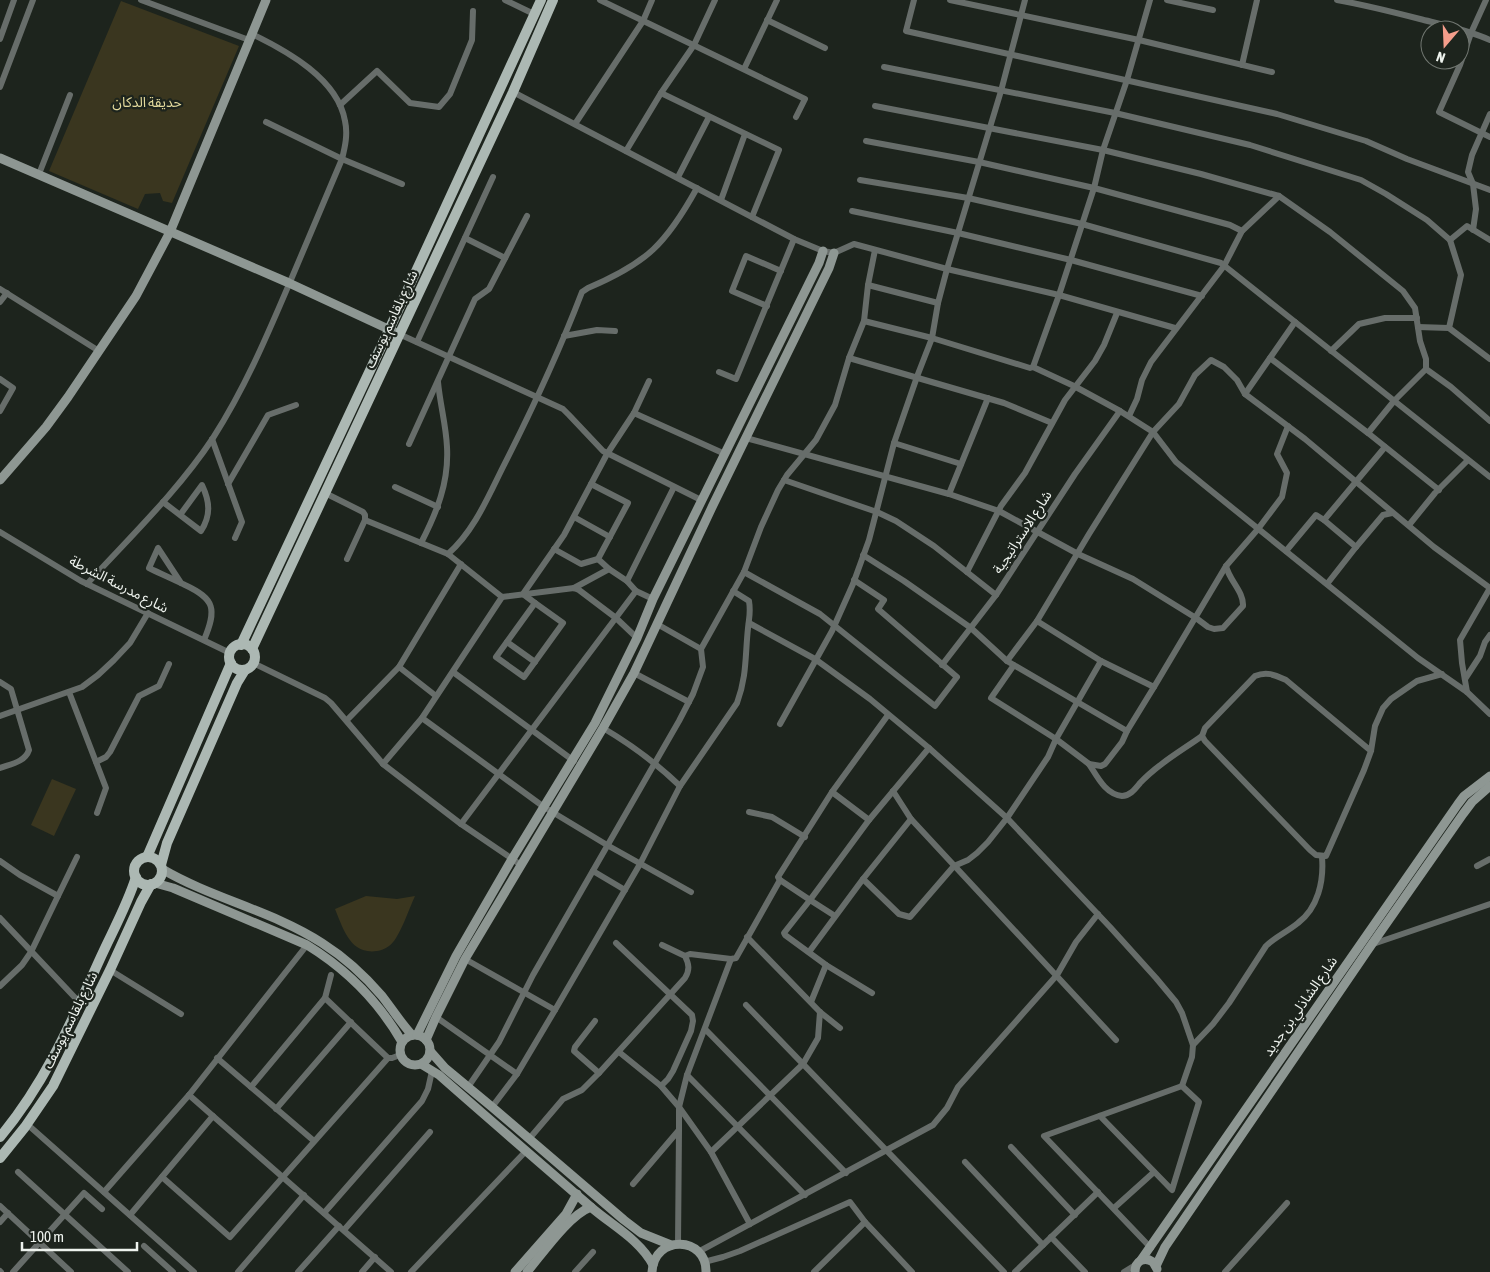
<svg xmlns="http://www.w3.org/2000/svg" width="1490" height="1272" viewBox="0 0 1490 1272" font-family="'Asap Condensed','Noto Sans Arabic',sans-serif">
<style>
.green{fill:#3a361f}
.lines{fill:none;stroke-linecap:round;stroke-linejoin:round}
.street{stroke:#676d6a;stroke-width:6}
.secondary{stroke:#8e9793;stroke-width:9}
.primary{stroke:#acb8b3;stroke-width:10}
.labels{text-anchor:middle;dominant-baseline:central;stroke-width:4.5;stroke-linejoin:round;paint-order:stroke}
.park-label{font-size:14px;fill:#e2d99c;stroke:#1d241d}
.street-label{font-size:14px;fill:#eef3ee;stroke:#1d241d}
</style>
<rect width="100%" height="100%" fill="#1d241d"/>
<g class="green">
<polygon points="121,1 239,46 172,203 163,201 160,193 145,194 138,209 49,171"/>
<polygon points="52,779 76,789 54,836 31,825"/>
<path d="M366,896L397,899L415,896C409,909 404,925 396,938C392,945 385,950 377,951C350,955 343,928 335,909Z"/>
</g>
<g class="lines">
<g class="street">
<polyline points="141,0 249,40"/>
<polyline points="505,0 534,14"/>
<polyline points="600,0 805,99 796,117"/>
<polyline points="914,0 906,31 1277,114 1366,141 1407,159 1490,190"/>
<polyline points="950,0 1139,40 1272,72"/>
<polyline points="1167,0 1213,10"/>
<path d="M1337,0C1365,5 1393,12 1420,19C1444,25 1468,30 1490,40"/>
<polyline points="1486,0 1471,33 1460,65 1439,112 1490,137"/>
<polyline points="767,20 825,48"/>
<polyline points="0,39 14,0"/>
<polyline points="1242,65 1257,0"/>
<polyline points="884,67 1115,113 1250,145 1361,180 1386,194 1427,220 1450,240 1467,226 1490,240"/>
<polyline points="744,69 777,0"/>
<polyline points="0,87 33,0"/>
<polyline points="513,92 794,239 823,251 834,253 854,244 947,269 1059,295 1175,328"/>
<polyline points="661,93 779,150 752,217"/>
<polyline points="340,105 377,71 410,103 439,107 450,94 472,40 473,11"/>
<polyline points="875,106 1103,150 1201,174 1279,196 1330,232 1403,291 1415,308 1420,341 1426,359 1426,369 1451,387 1490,421"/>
<polyline points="266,122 342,159 402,184"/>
<polyline points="575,124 643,21 652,0"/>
<polyline points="866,141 979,162 1094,188 1230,225 1242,231"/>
<polyline points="626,151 661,93 694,45 715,0"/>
<polyline points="39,174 70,95"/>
<polyline points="678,177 709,117"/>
<polyline points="860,180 968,198 1082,224 1221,263 1490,477"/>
<polyline points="721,200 745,134"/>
<polyline points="852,211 958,233 1071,260 1202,296"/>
<polyline points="1473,230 1476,209 1473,184 1468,172 1472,155 1490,114"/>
<polyline points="465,238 505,258"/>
<polyline points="1450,240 1461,275 1449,328 1490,359"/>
<polyline points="868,285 938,303"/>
<polyline points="0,289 99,351"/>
<polyline points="0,302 7,293"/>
<polyline points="767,306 732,291 746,256 781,271"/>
<polyline points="864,321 932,338 1030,368 1033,367 1059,295 1094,188 1103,150 1127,80 1150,0"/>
<polyline points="1418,327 1449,328"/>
<polyline points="399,334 563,409 569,415 603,451 701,500"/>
<polyline points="564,336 597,330 615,331"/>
<polyline points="417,342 493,177"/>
<polyline points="1331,351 1359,324 1385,318 1417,318"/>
<polyline points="849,358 1004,403 1052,423"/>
<polyline points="1270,358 1368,433 1394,401 1426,369"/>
<polyline points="1033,367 1074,386 1120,411 1153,432 1176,462 1204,485 1418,658 1467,692 1490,714"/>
<polyline points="719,372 736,379 794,239"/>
<polyline points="0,379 13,388 0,411"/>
<polyline points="1245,394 1295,322"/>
<polyline points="634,413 725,454"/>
<polyline points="1129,416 1137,399 1142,380 1151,362 1224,266 1242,231 1279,196"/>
<polyline points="1368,433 1439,490"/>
<path d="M746,438L949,494L999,511L1078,554L1133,579L1196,618L1208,627L1214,629L1223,628L1243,606C1244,592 1229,580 1226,566"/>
<polyline points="212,439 242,522 235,538"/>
<polyline points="894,443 961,464"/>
<polyline points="409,444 475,299 489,289 527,216"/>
<polyline points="784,480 877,512 896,521 934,546 996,595"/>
<polyline points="228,484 268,415 296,405"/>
<polyline points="591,484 628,503 598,559 609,569"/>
<polyline points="395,487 438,507"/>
<polyline points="325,493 363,512 365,515 365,520 347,559"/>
<polyline points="949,494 988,398"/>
<path d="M163,502L201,531C211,515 210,502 202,485L180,515"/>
<polyline points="574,517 610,537"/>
<polyline points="365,520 448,554 502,597 574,588 579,590 616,618 637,638"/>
<polyline points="1409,525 1435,493 1468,460"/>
<polyline points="0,532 81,581 230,653"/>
<path d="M421,543C437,512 449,482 447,447C446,425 440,404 438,382"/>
<polyline points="1356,547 1324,520 1385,447"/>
<polyline points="554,549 581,564 598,559"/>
<polyline points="1286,551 1316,515 1324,520"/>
<path d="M448,554C474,531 488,497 503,467C532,410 559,352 582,292L588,288C647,263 666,244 697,188"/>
<polyline points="863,555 904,581 971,628 1007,661 1127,731 1122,742 1105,764 1101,766 1089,764 1056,739 991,698 1014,665"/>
<polyline points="744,572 820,614 935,706 957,677 878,609 884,600 854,580"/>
<polyline points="967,572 1001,506 1025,473 1065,400 1095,361 1104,345 1117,313"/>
<polyline points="627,581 674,487"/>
<path d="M181,583L158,548L149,568C161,574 173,579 185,585C215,599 217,609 204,640"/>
<path d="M87,584C130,537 178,491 213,438C245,388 267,336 290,282C307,241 325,200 342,159C345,147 348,134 345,121C338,79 287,51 252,34"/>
<polyline points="1327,584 1356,547 1383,515 1392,513"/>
<polyline points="574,588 609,569 627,581 636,591 653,599"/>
<polyline points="535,603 523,594 564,535 607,454 634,413 649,381"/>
<polygon points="535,603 563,623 524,677 496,657"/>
<polyline points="1037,621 1101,661"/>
<polyline points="749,623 815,659 870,699 929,748 1007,818 1110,927 1156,978 1176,1002 1182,1013 1193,1045 1192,1057 1182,1086"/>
<polyline points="657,624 701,649"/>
<polyline points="507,642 535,662"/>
<polyline points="1007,661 1037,621 1089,534 1153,432 1179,404 1195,375 1211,360 1224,367 1237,380 1245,394 1305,439 1434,547 1490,588"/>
<polyline points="253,663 325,698 331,703 383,764 461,824 521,865"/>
<polyline points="942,665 996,595 1075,474 1120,411"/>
<polyline points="399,667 436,696"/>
<polyline points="453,672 574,761"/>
<polyline points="634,673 689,702"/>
<polyline points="1465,679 1480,656 1485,642 1490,635"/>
<path d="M0,682L11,689L29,750C25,762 11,764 0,768"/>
<polyline points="69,692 106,788 97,813"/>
<polyline points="1467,692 1462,663 1460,640 1490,588"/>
<polyline points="888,715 832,792 778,877 780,880 810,900 869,820 929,748"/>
<polyline points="0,716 82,687 98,675 114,660 130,643 148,613"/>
<polyline points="422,718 544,807 607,845 691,892"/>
<polyline points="347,720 399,667 461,564"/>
<polyline points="780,724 832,631 853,584 869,540 894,443 918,374 932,338 938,303 947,269 1001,91 1025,0"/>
<path d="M603,728C632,745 656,763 680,786L737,703C747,676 745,656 748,628C749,617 751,613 749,601L733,591"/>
<polyline points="1127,731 1154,687"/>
<path d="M1371,751L1286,680C1275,675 1267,671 1255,676L1205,728L1202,736L1205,741L1310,850L1316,855L1326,856L1364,770L1371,751L1375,726L1383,708L1391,699L1417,681L1442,674"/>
<polyline points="96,762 106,757 110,752 139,696 159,686 169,664"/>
<polyline points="383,764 422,718 502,597"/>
<path d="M1089,764C1097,776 1105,794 1122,796C1130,796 1135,789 1140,783C1158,764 1181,751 1202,736"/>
<polyline points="893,791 911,819"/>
<polyline points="832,792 869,820"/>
<polyline points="749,812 772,817 805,837"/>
<polyline points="461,824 636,591"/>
<polyline points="0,861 20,875 58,896 31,952 22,965 0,986"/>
<polyline points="1477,866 1490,859"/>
<polyline points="593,871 625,890"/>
<polyline points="863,879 899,914 910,917 954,866 968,860 977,853 988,842 1007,818 1048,757 1056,739 1101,661 1154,687 1226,566 1258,529 1282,497 1287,473 1277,454 1288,426"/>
<polyline points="58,896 77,857"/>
<polyline points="0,918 80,1003"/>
<polyline points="747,937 820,1012 840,1028"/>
<polyline points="616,943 692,1015 693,1021 691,1031 673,1071 668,1079 661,1086 619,1052"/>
<polyline points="1373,944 1490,904"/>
<polyline points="809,952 863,879 911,819 1116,1040"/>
<polyline points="685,956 690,954 731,959 736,958 780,880"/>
<polyline points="465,959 555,1010"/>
<polyline points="826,965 785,935 784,933 810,900 835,916"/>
<polyline points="110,970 181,1014"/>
<polyline points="325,998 388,1058 392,1058 400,1055"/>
<polyline points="811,1002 826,965 872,993"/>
<polyline points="746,1005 1004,1272"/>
<polyline points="436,1017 517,1074"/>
<polyline points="595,1021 575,1047 574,1051 599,1073"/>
<polyline points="705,1029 846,1173"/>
<path d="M1193,1045L1213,1024L1229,1003L1266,946C1275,937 1287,932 1298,923C1318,908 1324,881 1322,857"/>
<polyline points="217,1058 314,1141"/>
<polyline points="687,1075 805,1195"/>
<polyline points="661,1086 679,1107 711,1152 750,1224"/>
<polyline points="251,1087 325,998 331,975"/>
<polyline points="468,1087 499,1042 533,975 679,721 693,694 703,667 701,649 744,572 761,527 778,490 787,475 816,440 835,405 849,358 864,321 868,285 875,250"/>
<polyline points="189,1095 391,1272"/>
<polyline points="492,1107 517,1074 555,1010 640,864 680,786"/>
<polyline points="276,1109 351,1022"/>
<polyline points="1100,1116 1172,1190 1199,1102 1182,1086"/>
<polyline points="27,1124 194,1272"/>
<polyline points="679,1130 679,1107 687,1075 731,959"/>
<path d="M529,1139L563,1099L582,1090L599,1073L685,978C690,970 689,964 685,956L662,945"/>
<polyline points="1011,1147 1075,1215"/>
<polyline points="711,1152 803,1064 818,1038 820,1012"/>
<polyline points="965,1162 1043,1245"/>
<polyline points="18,1172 128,1272"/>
<polyline points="162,1177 230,1237 388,1058"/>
<polyline points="633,1184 679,1130 678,1244"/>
<polyline points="104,1192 189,1095 307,945"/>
<polyline points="0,1206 71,1272"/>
<polyline points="1114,1208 1154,1172"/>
<polyline points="324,1213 422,1101 428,1089 432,1071"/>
<polyline points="130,1215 213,1116"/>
<polyline points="0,1222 8,1213"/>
<polyline points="344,1230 430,1132"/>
<polyline points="1051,1237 1085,1272"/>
<polyline points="144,1246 173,1272"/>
<polyline points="1151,1248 1044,1136 1182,1086"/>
<polyline points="698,1252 933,1125 947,1108 958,1087 1057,975 1076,942 1098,914"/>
<polyline points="704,1262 723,1257 740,1251 850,1202 865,1222 912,1272"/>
<polyline points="0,1271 1,1272"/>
<polyline points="13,1272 84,1193 102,1209"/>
<polyline points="238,1272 304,1195"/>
<polyline points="298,1272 339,1226"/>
<polyline points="362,1272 375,1257"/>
<polyline points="411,1272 526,1151"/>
<polyline points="575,1272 593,1252"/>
<polyline points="814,1272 865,1222"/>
<polyline points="1015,1272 1098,1192"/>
<polyline points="1124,1272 1137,1264"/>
<polyline points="1225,1272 1287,1203"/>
</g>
<g class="secondary">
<polyline points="0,158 289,283 399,334"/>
<polyline points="0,480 46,427 68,397 136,296 170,232 266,0"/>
<path d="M162,869C213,899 273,911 322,943C344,957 365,976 382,996C392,1009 401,1023 412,1035"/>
<path d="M155,883L173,888L307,945C346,969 379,1002 402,1042"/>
<circle cx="415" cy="1050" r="15"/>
<polyline points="417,1035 456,956 512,859 595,723 637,638 653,599 819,263 823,251"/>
<polyline points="426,1040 436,1017 465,959 603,728 634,673 713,505 829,268 834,253"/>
<polyline points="430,1051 445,1068 492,1107 624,1220 641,1233 671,1245"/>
<path d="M421,1064L439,1075C490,1120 541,1164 592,1208C613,1226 640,1240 653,1265"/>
<polyline points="1141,1260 1458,804 1464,796 1490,776"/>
<polyline points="1156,1266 1165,1247 1372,944 1463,814 1472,802 1490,786"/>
<polyline points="515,1272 566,1214 577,1194"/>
<path d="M527,1272C543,1253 569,1215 591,1207"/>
<path d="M652,1272C654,1234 707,1236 706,1272"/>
<path d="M1135,1272C1135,1261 1144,1256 1153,1262L1157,1269"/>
</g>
<g class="primary">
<circle cx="242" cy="657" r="13"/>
<polyline points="241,645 389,330 541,0"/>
<polyline points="252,649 513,92 553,0"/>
<polyline points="147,857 231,663"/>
<circle cx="148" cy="871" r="14"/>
<polyline points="161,865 167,843 237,683 245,670"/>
<path d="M0,1137C44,1085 71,1023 99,961C111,934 127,906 136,877"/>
<polyline points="0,1158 25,1127 53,1086 110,970 141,902 151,884"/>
</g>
</g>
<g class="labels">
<g class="park-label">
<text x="147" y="102">حديقة الدكان</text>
</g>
<g class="street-label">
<text transform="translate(391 319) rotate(-65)">شارع بلقاسم يوسف</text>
<text transform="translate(1022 532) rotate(-57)">شارع الاستراتيجية</text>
<text transform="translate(119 584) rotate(27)">شارع مدرسة الشرطة</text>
<text transform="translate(1300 1006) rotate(-55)">شارع الشاذلي بن جديد</text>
<text transform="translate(70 1020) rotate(-64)">شارع بلقاسم يوسف</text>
</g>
</g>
<g transform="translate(1445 45) rotate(199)"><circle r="24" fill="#1d241d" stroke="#717771"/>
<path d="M0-4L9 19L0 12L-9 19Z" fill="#f49d8b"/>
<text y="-8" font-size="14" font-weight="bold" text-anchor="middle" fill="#eef3ee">N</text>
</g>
<path d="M22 1242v8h115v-8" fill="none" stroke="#eef3ee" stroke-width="2.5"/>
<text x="30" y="1242" font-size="15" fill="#eef3ee" stroke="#1d241d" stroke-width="4" paint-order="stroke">100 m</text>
</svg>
